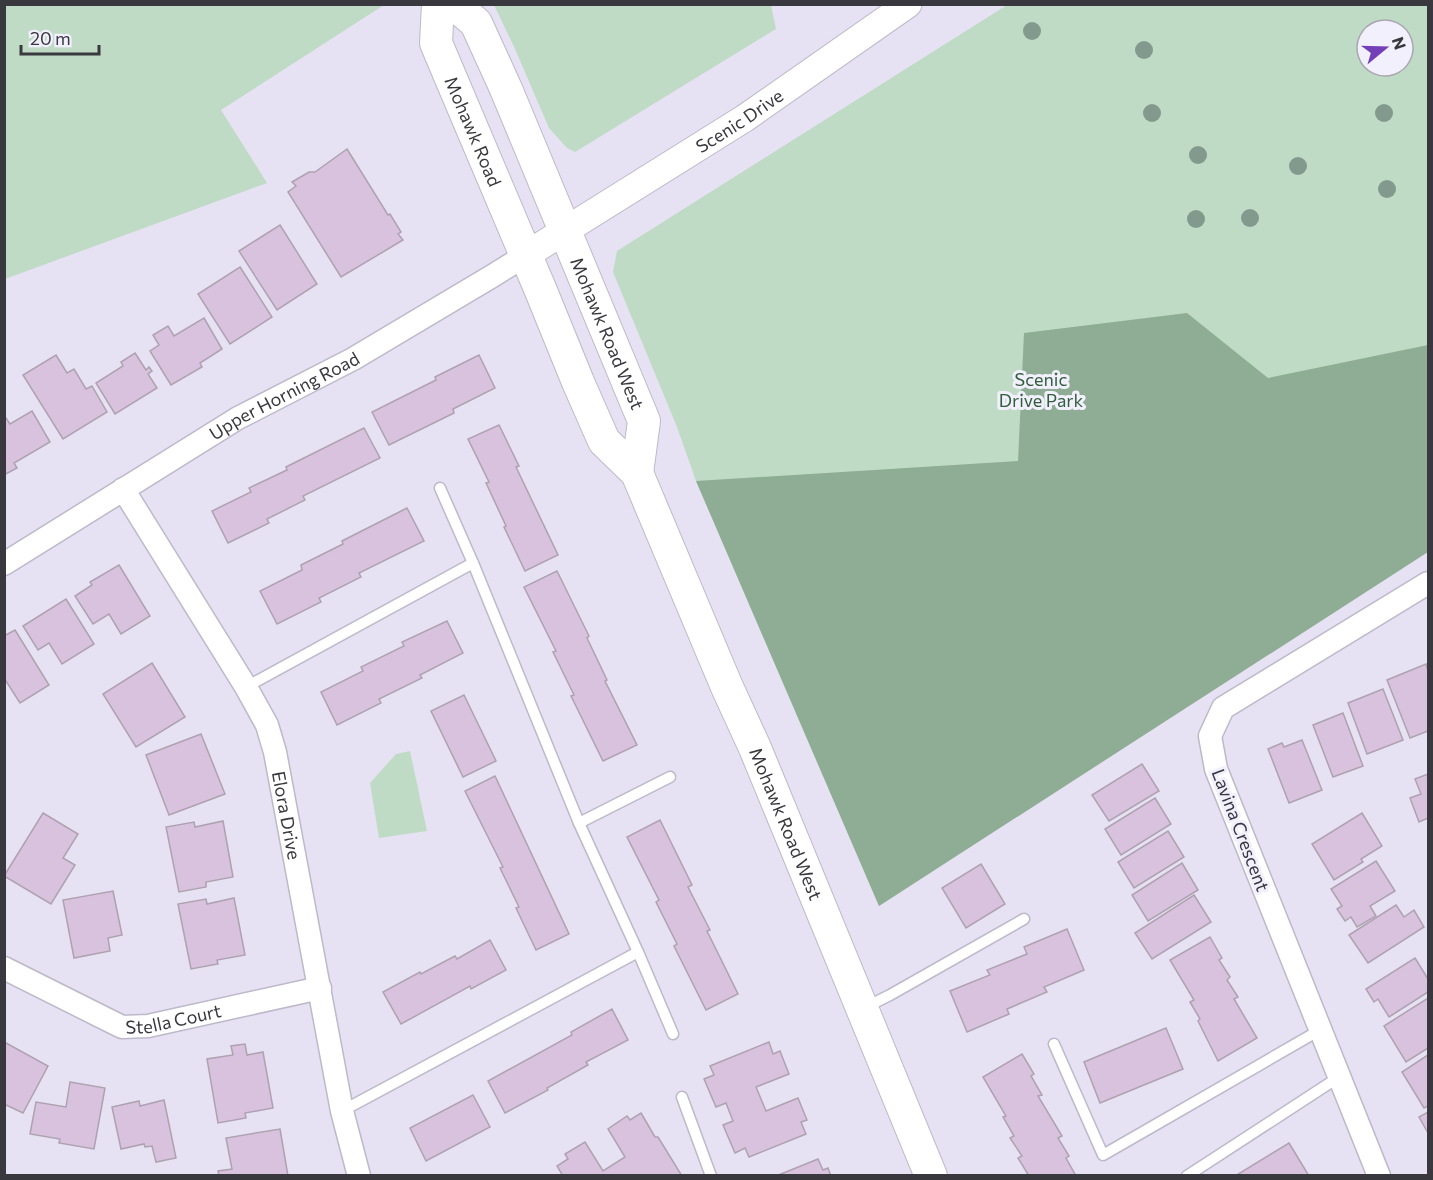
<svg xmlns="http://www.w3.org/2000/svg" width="1433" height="1180" viewBox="0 0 1433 1180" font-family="Commissioner,sans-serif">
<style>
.green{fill:#c0dbc5;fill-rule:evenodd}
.forest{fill:#8fac94}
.building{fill:#d9c2de;stroke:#aea2b0;stroke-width:1.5}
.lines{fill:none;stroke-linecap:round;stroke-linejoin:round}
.service-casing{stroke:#bdb9ca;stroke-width:13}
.minor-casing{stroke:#bdb9ca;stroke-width:25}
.tertiary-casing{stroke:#bdb9ca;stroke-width:29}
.secondary-casing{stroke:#bdb9ca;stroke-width:34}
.service{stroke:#fff;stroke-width:10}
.minor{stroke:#fff;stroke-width:22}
.tertiary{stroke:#fff;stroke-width:27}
.secondary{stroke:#fff;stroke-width:32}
.tree{fill:#829a8e}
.labels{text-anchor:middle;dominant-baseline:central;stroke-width:6;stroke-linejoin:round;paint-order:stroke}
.street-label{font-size:18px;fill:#39383e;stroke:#f3f0fe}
.park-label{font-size:18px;fill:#315f3c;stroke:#f3f0fe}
</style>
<rect width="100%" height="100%" fill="#e6e2f3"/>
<g class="green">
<polygon points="5,4 384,4 384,5 221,110 267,183 5,279"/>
<polygon points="494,5 771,5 776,29 575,152 567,148 549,128 515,49"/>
<path d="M1007,5H1428V548L879,906L696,481L677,427L613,272L617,251ZM1367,30H1403V66H1367Z"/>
<polygon points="410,751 427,831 379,838 370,783 396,754"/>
</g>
<polygon class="forest" points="1187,313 1268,378 1428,345 1428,552 879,906 696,481 1018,461 1024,333"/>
<g class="building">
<polygon points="347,149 388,215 390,214 401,232 398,234 403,240 341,277 288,192 296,186 292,182 309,172 315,172"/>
<polygon points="280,225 317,284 277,310 239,251"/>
<polygon points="240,267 272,317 230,344 198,294"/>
<polygon points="204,318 222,349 200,363 202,367 171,385 150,351 159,345 153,335 168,326 174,336"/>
<polygon points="135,353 146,370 149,367 152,371 148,374 157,388 115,414 96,383 123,366 121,362"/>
<polygon points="56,355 67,373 74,369 86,389 92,386 107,412 63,439 23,375"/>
<polygon points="479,355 495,388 453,409 454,413 389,445 372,412 436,380 435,377"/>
<polygon points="32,411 50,442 14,463 17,468 4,475 4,415 10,424"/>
<polygon points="499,425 519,466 516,467 558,555 525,571 504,527 506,526 486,483 489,482 468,439"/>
<polygon points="364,428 380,458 303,496 305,500 267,519 269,523 228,543 212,511 251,492 249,488 287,470 286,467"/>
<polygon points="407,508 424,541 359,573 361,577 319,598 321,602 277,624 260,591 302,570 301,565 343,544 342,541"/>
<polygon points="119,565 150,616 121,634 109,614 93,624 75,596 92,585 90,582"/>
<polygon points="557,571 589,636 587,638 607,680 605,681 637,745 603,761 571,696 574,695 553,652 556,651 524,587"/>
<polygon points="66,599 94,644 62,664 49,643 38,650 23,626"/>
<polygon points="447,621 463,653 420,675 422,678 379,699 381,703 337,725 321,692 363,671 361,667 404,646 402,642"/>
<polygon points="15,630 49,685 20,703 4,678 4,636"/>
<polygon points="152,663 185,717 136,747 103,694"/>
<polygon points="1426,664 1428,671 1428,731 1410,738 1387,680"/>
<polygon points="1383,689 1403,740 1367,754 1348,703"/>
<polygon points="464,695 496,761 463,777 431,711"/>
<polygon points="1343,713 1363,766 1333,777 1313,725"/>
<polygon points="201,734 225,794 169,815 146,755"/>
<polygon points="1302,740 1322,790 1289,803 1268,749 1282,743 1284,747"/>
<polygon points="1142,764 1159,791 1109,821 1092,795"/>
<polygon points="1428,774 1428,818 1419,822 1410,798 1421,794 1415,779"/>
<polygon points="495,776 569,934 536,950 516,908 519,907 500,868 503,867 465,791"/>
<polygon points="1155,798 1171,824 1121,855 1105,829"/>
<polygon points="43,813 78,834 63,858 75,865 51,904 4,876"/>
<polygon points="1362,813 1382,846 1361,859 1363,862 1334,880 1312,844"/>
<polygon points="660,820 692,885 688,887 710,930 707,931 738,994 706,1010 674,946 677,944 656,902 659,900 627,837"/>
<polygon points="223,821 233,877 206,882 206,887 179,892 166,827 194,822 195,827"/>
<polygon points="1168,831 1184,857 1134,888 1118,862"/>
<polygon points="1376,861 1395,891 1370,906 1376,916 1357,927 1351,917 1345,921 1337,909 1342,906 1331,889"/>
<polygon points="1182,863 1198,890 1148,921 1132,895"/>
<polygon points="981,864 1005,904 966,928 942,888"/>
<polygon points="113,891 122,935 108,938 110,951 74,958 63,900"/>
<polygon points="1194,895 1211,922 1152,959 1135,933"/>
<polygon points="234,898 245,955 217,960 218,964 191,969 178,904 206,899 207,904"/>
<polygon points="1396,905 1404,917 1414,910 1424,927 1368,963 1349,935"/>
<polygon points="1067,929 1084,970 1044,987 1047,992 1007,1009 1009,1014 967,1032 950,991 990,975 987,970 1027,954 1024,947"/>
<polygon points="1210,937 1222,958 1219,960 1230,977 1227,980 1238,997 1234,999 1257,1038 1218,1061 1198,1021 1200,1019 1190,1002 1194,1000 1170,960"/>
<polygon points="490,940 506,970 471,989 470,986 401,1024 383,992 420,972 421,974 455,956 457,959"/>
<polygon points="1415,958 1428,979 1428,992 1389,1017 1378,999 1374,1002 1366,989"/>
<polygon points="1428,998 1428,1048 1406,1062 1384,1026"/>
<polygon points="612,1009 628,1040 586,1062 588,1065 547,1088 548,1090 505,1113 488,1081 572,1035 571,1032"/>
<polygon points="1166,1028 1183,1069 1100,1103 1084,1062"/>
<polygon points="769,1042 773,1054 780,1051 789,1074 756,1087 766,1111 798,1098 807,1120 801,1122 806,1134 749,1157 745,1148 735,1153 723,1125 733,1121 726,1103 716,1107 704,1079 714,1075 710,1066"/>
<polygon points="6,1043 48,1066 23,1113 4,1104 4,1045"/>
<polygon points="245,1044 247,1055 263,1052 273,1108 245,1113 246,1118 218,1123 207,1059 233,1055 231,1046"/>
<polygon points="1022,1054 1034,1074 1031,1076 1042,1095 1038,1096 1062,1136 1058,1138 1069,1156 1066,1158 1076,1176 1029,1176 1018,1158 1022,1156 1010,1138 1014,1136 1003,1117 1006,1116 983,1077"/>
<polygon points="1428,1055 1428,1106 1424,1108 1402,1072"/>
<polygon points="70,1082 105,1088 94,1149 59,1143 60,1139 30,1134 36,1102 66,1107"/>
<polygon points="473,1095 490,1127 426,1161 410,1128"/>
<polygon points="164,1100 176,1158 156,1162 152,1146 145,1147 144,1144 121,1149 112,1107 139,1101 140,1106"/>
<polygon points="1428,1112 1428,1133 1419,1117"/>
<polygon points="641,1113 655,1137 658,1137 682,1176 563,1176 557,1166 568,1159 565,1154 585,1142 603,1171 625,1157 608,1129 627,1116 630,1120"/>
<polygon points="280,1129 288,1176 219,1176 218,1171 232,1169 226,1138"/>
<polygon points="1289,1143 1309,1176 1235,1176"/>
<polygon points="818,1159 823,1170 828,1168 831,1176 776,1176"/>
</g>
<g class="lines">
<g class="service-casing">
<g id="service">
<polyline points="440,488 473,563 579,823 638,952 673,1034"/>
<polyline points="246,687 473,563"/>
<polyline points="579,823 670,777"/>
<polyline points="866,1007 890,995 1024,919"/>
<polyline points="1054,1044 1103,1155 1320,1030"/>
<polyline points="682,1097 711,1176"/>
<polyline points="342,1111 638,952"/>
<polyline points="1187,1176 1339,1077"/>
</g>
</g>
<g class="minor-casing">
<g id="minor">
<path id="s1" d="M123,489L246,687L267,725L275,752L342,1111L359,1176"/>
<path id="s2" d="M4,564L238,418L353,359L494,275L526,255"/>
<path id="s3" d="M4,968L122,1027L148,1026L320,988"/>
<polyline points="1379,1176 1216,769 1210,736 1223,708 1428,583"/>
</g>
</g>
<g class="tertiary-casing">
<g id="tertiary">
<path id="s4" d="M526,255L745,118L908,4"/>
</g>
</g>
<g class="secondary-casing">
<g id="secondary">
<path id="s5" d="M438,4L436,43L541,291L578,382L604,441L637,473L727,687L755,748L931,1176"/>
<path id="s6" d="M454,4L476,23L506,89L644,421L637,473"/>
</g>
</g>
<use href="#service" class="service"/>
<use href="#minor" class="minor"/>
<use href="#tertiary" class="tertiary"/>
<use href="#secondary" class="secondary"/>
</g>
<g class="tree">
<circle cx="1032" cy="31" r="9"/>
<circle cx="1144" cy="50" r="9"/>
<circle cx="1152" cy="113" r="9"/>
<circle cx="1384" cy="113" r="9"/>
<circle cx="1198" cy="155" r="9"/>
<circle cx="1298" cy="166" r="9"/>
<circle cx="1387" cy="189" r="9"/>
<circle cx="1250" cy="218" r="9"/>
<circle cx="1196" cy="219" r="9"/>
</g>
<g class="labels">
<g class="street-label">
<text stroke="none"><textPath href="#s4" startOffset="252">Scenic Drive</textPath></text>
<text stroke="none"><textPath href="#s5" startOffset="135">Mohawk Road</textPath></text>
<text stroke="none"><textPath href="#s6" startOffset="366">Mohawk Road West</textPath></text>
<text stroke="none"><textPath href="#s2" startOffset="327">Upper Horning Road</textPath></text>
<text stroke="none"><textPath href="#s1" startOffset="369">Elora Drive</textPath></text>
<text stroke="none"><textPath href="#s5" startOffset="898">Mohawk Road West</textPath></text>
<text transform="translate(1241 830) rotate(69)">Lavina Crescent</text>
<text stroke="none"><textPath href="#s3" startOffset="184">Stella Court</textPath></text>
</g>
<g class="park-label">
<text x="1041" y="379">Scenic<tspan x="1041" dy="21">Drive Park</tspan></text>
</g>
</g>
<rect width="1433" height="1180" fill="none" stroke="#39383e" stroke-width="12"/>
<g transform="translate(1385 48) rotate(71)"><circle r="28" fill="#f3f0fe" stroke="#a9a6b1" stroke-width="1.5"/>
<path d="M0-4.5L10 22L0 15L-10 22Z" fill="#7340b8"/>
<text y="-9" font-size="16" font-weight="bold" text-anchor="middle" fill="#39383e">N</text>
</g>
<path d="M21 45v9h78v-9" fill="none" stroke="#39383e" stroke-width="3"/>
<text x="30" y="45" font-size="18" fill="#39383e" stroke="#f3f0fe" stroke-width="4.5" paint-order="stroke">20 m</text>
</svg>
